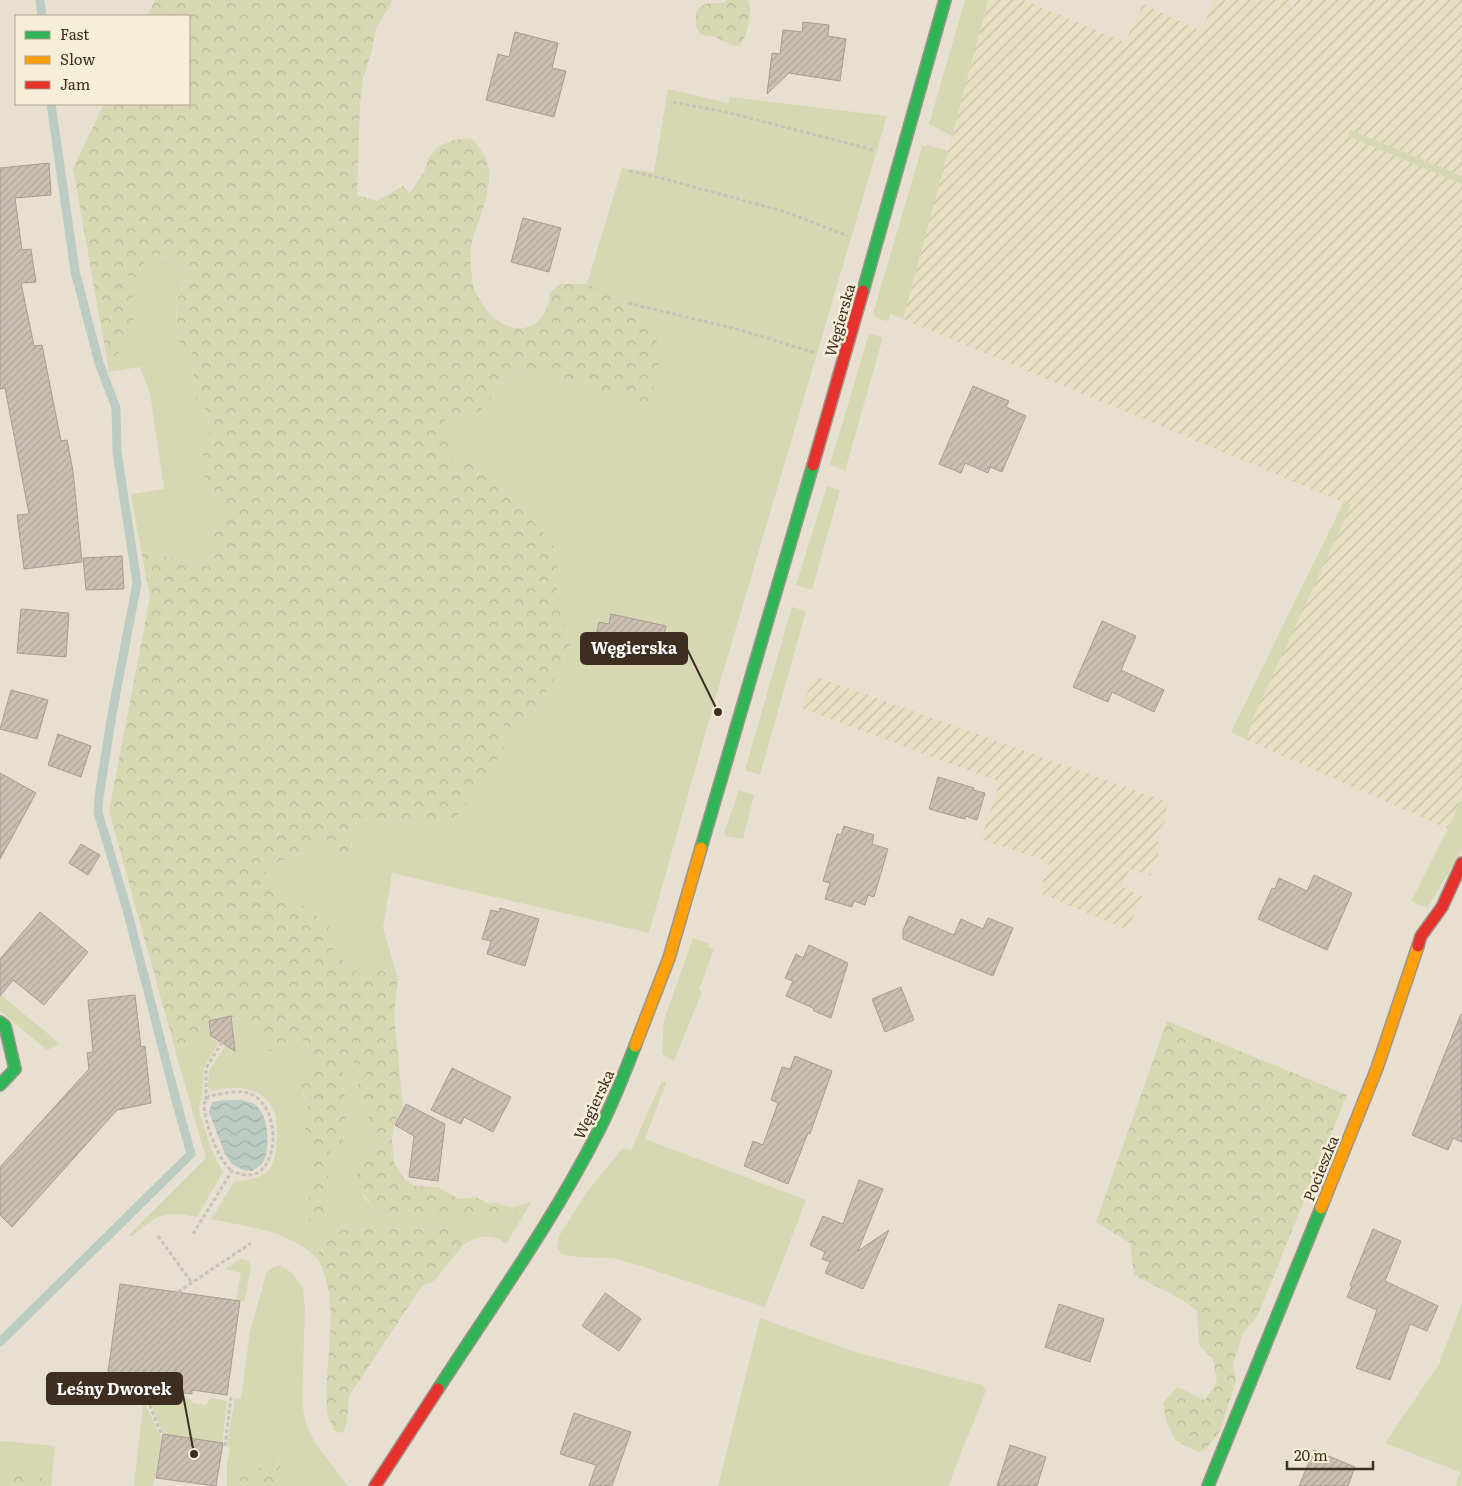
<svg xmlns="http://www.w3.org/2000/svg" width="1462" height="1486" viewBox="0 0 1462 1486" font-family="Literata,serif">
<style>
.farmland{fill:url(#farmland-furrows)}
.grass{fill:#d6d7b3}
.forest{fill:url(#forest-crowns)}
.water{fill:url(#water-waves)}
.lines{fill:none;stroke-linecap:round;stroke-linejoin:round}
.stream{stroke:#bcccc2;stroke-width:9}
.building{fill:url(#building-hatch);stroke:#a89c90}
.fast-casing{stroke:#9c958a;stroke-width:14}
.slow-casing{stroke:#9c958a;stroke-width:14}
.jam-casing{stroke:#9c958a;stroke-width:14}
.path{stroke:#c8c2b9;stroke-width:3;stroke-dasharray:4 2.5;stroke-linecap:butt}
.fast{stroke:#30b455;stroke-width:11}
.slow{stroke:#ff9f0a;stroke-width:11}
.jam{stroke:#e5322d;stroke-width:11}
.labels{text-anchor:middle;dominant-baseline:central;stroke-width:5;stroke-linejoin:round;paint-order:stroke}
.street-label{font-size:15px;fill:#3d2e20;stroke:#f7eed8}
.leader{fill:none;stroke:#3d2e20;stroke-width:2}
.callout-dot{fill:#3d2e20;stroke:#f7eed8;stroke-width:2}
.callout{fill:#3d2e20;stroke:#3d2e20;stroke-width:2}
.callout-label{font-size:16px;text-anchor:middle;font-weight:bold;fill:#fff}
</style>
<defs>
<pattern id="farmland-furrows" width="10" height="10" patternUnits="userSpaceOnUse" patternTransform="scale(1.25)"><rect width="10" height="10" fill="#e6dfc2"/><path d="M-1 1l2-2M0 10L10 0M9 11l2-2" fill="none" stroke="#c6c0a6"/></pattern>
<pattern id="forest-crowns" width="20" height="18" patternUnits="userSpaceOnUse" patternTransform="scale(1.25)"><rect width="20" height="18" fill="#d6d7b3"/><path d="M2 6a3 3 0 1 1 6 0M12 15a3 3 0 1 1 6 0" fill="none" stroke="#b9b99a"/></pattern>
<pattern id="water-waves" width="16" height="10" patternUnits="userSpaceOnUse" patternTransform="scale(1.25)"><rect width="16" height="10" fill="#bcccc2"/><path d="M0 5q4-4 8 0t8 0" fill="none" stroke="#a2b0a6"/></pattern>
<pattern id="building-hatch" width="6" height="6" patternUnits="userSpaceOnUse" patternTransform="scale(1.25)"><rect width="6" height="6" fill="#cbbfb2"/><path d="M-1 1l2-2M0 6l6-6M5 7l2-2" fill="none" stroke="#afa499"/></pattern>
</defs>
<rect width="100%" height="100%" fill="#e7e0d1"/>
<g class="farmland">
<polygon points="988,0 1024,0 1125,42 1143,4 1201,31 1214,0 1290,0 1292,10 1296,0 1462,0 1462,176 1350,130 1348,136 1462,184 1462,797 1448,829 1247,740 1252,720 1350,505 903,319"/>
<polygon points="814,676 1168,802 1165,822 1155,834 1154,839 1162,844 1150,876 1130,869 1120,886 1142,896 1128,930 1040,893 1049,862 981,839 1000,782 801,708"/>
</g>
<g class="grass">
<polygon points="965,0 988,0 952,136 929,124"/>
<path d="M668,89L728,103L730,97L887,116L711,713L649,933L392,873L383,928L398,979L381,970L365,980L352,966L333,955L329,926L275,883L263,869L303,852L325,837L340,854L352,847C351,837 351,829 358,821L416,817L454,819L482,783L504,748L497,733L500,723L512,729L533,714L554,680L571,642L557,601V553L551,542L513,497L471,464L453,458L445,434L443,421L453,416L472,418L490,401L495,389L521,369L533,368L646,404L637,320L626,313L618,294L587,284L622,168L654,172Z"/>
<polygon points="1350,130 1462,176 1462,184 1348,136"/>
<polygon points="928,145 948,151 903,319 890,314 888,321 879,319 873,314 922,147"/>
<path d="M148,253L173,260L183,268L186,277L178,296L176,312L178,334L191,349L196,399L203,403L209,418L213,491L225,500C228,518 218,520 209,533L218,569L141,550L131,494L164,489L150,393L140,367L109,372L107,360H115L121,348L133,296L125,275L137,278Z"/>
<polygon points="869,334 883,337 845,471 830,465"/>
<polygon points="827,486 840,490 812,590 796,585"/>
<polygon points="1344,501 1351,505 1252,720 1247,740 1231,732"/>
<polygon points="792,607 806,611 760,775 745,770"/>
<polygon points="739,790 754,795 743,839 726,836 724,833"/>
<polygon points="1462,797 1462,850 1427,908 1411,901 1448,829"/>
<polygon points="693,938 709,944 708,947 714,949 699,990 702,992 674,1061 662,1054 664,1020"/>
<polygon points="0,994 60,1044 47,1050 0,1011"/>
<path d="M228,1016L248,1022L255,1029L270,1051L296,1035L307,1044L316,1065L306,1072L303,1095L308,1102L305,1120V1141L310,1150V1161L308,1170L313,1173C308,1184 313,1195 309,1205L325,1222L330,1149L343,1141L347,1104L341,1079L344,1065L341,1058L348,1059L368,1072L357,1086L370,1120L374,1151L359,1164L363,1196L376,1212L386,1214L394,1218L416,1215H485L509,1218L516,1214L514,1207L532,1201L506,1244C492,1232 477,1236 463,1245L458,1228L325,1230L317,1258C287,1230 250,1227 211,1219L234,1182C244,1180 259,1179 267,1172C274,1166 275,1155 276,1147C284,1099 256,1080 212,1091L208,1088L209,1070L234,1033L232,1023L224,1017L215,1019L209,1026L211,1037L219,1042L204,1067L202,1099L199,1106L200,1115L212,1151L223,1172L197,1217C162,1210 158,1215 131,1237L129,1235L206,1158L176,1053L200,1033L212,1017Z"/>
<polygon points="662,1081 666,1083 645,1139 806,1200 765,1307 635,1264 612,1258 577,1257 562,1254 557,1248 559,1236 576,1209 590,1188 623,1148 631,1150"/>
<polygon points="240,1259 244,1259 249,1262 251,1269 244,1302 236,1300 241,1273 225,1269"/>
<polygon points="281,1265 293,1274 303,1288 305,1308 302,1403 306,1424 315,1443 348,1486 227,1486 227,1462 230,1447 227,1446 235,1398 241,1399 250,1331 267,1272 273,1267"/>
<polygon points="1462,1303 1462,1486 1456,1486 1460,1472 1385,1443 1439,1364"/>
<path d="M760,1318L855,1352L982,1385L986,1390C975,1422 959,1453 949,1486H718Z"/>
<polygon points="151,1393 191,1399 192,1403 206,1405 211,1398 227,1401 222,1443 163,1434 153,1408"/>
<polygon points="143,1405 146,1405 162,1440 153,1486 134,1486"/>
<polygon points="0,1441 55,1446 51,1486 9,1481 9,1486 0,1486"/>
</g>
<g class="forest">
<path d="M155,0H393L376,28L372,50L363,79L360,104L357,195L377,201L403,186L410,193L424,172L429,157L437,147L454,140L472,138C477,146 486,155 488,164C494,185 479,220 472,241C470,251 470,266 472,276C472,280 473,286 475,291C479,299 487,313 494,318C521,339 548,326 550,293L560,284H587L618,294L626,313L637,320L657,341L660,373L646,405L533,368L521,369L495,389L490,401L472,418L453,416L444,421L445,434L453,458L471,464L513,497L551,542L557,553V601L571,642L554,680L522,731L512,729L500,723L497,733L504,748L482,783L454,819L416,817L358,821C349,833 354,841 349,853L340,854L325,837L303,852L263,869L275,883L329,926L333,938V955L352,966L365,980L381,970L398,979L394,1015L403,1107L394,1125L392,1139L394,1163L405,1180L415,1186L437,1187L459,1199L476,1197L489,1204L496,1202L502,1205L514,1207L517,1214L509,1218L485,1215L455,1217L416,1215L394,1218L386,1214L376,1212L355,1181L359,1164L374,1150L370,1120L357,1086L367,1072L348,1059L342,1058L344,1065L341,1079L347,1104L343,1141L338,1149L330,1150L325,1222L323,1225H311L304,1207L309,1205L310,1200L306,1191L312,1173L308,1170L310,1161V1150L305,1141V1120L308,1102L298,1082L306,1072L316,1065L307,1044L296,1035L270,1052C252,1025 247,1014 212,1017L200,1033L176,1053L109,811L150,597L141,550L218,569L209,533C218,520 228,518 225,500C207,488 200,476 203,454L210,446L209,418L203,403L196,399L191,349L180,345C178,330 175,313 178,298C179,291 184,286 185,280C189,260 161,256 148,253L137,278L125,275L133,296L135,316L129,336L124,337L121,348L115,360H107L73,168L104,104H189V16H147Z"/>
<path d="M727,0H748C753,12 748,36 739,46L731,45L716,37L701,35C696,28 695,25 696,16C697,1 713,3 724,3Z"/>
<path d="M1167,1021L1347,1095L1257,1317L1243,1333L1233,1363L1236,1382L1220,1431L1206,1449L1198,1452L1176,1441L1166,1421L1163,1403L1177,1387L1205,1400L1217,1382L1213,1359L1199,1345L1197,1311C1178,1295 1156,1287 1134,1275L1130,1243L1096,1222Z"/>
<path d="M458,1228L463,1245L434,1281L422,1286L349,1396L347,1421L344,1431L339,1433L334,1431C332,1424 327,1417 327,1409C323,1361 343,1302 317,1258L325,1230Z"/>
<polygon points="269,1458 277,1458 283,1472 280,1486 242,1486 237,1476 239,1471 246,1469 255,1473"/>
<polygon points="24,1470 41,1473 44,1486 9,1486 9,1481"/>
</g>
<path class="water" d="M224,1100C233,1100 244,1099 252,1103C269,1110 270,1146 264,1161C262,1165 257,1168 252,1171L243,1170L232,1164L225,1154L209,1112L212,1102Z"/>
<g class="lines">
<g class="stream">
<polyline points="40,0 42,16"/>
<polyline points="0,1342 191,1154 176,1100 126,906 98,812 99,797 112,714 137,583 117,452 116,408 99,363 75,271 51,104"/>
</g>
</g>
<g class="building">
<polygon points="803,22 829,25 828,36 846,39 840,81 789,73 767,94 772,53 780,54 783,30 802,32"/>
<polygon points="515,32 558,43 552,68 566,71 554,117 486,100 498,54 509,57"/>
<polygon points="49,163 51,195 15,198 22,250 31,249 36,282 21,283 34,346 42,345 61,441 67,440 73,471 82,562 24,569 17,515 29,514 5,388 0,389 0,168"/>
<polygon points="523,218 561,228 549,272 511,262"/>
<polygon points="973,386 1009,401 1006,407 1026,416 1002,472 990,467 988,473 965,463 961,473 939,464"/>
<polygon points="122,556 124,589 86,590 83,558"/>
<polygon points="21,609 69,613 66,657 17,653"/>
<polygon points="611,614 666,626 659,655 639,650 637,660 593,650 599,622 609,624"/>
<polygon points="1102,621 1136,636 1121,670 1164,690 1154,712 1112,692 1108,702 1073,687"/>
<polygon points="11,690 48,700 37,739 0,729"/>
<polygon points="58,734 91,746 81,777 48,765"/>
<polygon points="0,773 36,793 0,859"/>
<polygon points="938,777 974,788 973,790 985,793 977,820 965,816 965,819 929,809"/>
<polygon points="844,826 874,835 872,844 888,849 874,897 868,895 865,905 854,901 852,907 825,899 830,883 823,881 837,834 841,835"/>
<polygon points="81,844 100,855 88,875 69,863"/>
<polygon points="1314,875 1352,893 1327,950 1258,919 1272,888 1275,889 1279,878 1307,891"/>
<polygon points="500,908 539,919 525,966 487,954 491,941 482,939 491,910 499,912"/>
<polygon points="40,912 88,952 44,1005 13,980 0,996 0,959"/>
<polygon points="909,916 954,935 961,919 983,929 988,918 1013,928 993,976 903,939 903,930"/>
<polygon points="809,945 848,963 831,1018 814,1011 813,1008 786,996 793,981 785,978 796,954 803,958"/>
<polygon points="901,987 914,1020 885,1032 872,999"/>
<polygon points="135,995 141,1047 145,1046 151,1103 117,1110 12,1227 0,1215 0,1167 89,1069 87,1053 93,1052 88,1000"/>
<polygon points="1461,1014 1462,1142 1453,1138 1448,1150 1412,1135"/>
<polygon points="231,1016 235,1051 211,1036 209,1021"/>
<polygon points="795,1056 832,1071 810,1134 808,1133 788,1184 744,1166 753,1141 763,1145 778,1103 771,1100 782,1067 790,1069"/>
<polygon points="452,1068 511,1097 493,1132 464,1117 461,1124 431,1110"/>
<polygon points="406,1104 445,1124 438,1181 409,1177 414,1136 395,1125"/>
<polygon points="859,1180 883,1189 858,1251 889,1230 863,1289 825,1273 830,1262 822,1259 825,1252 810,1245 823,1216 843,1224"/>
<polygon points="1373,1229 1401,1241 1385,1281 1438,1306 1427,1331 1410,1324 1390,1380 1356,1368 1377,1310 1347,1297 1352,1286 1350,1285"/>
<polygon points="120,1284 240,1301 227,1395 192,1390 192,1394 146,1388 147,1378 108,1372"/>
<polygon points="605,1293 641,1319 619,1351 582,1326"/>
<polygon points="1059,1304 1104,1319 1090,1362 1045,1347"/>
<polygon points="574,1413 631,1432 612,1486 589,1486 596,1465 560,1454"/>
<polygon points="163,1434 223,1443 216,1486 156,1478"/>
<polygon points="1010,1445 1046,1457 1037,1486 997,1486"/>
<polygon points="1314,1450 1355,1467 1348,1486 1299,1486"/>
</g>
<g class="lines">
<g class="fast-casing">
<g id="fast">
<polyline points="863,291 945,0"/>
<polyline points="701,848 813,465"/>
<polyline points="0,1022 5,1026 15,1069 0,1085"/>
<path d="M438,1389C493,1304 553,1221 599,1130C613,1103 624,1074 635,1046"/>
<polyline points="1208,1486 1321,1208"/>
</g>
</g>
<g class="slow-casing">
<g id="slow">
<polyline points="635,1046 669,958 701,848"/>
<polyline points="1321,1208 1377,1068 1418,946"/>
</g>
</g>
<g class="jam-casing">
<g id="jam">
<polyline points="813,465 863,291"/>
<polyline points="1418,946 1421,936 1442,907 1462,863"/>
<polyline points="375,1486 438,1389"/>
</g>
</g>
<g class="path">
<polyline points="673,102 730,113 874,150"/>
<polyline points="629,171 665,179 786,212 848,236"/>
<polyline points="628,303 740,330 816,353"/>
<polyline points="206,1100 206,1068 223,1041"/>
<path d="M193,1234L232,1171C237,1173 242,1175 247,1175C280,1177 283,1104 248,1093C236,1090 221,1094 209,1096L204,1104C205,1123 217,1159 232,1171"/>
<polyline points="158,1236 192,1283"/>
<polyline points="178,1292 251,1243"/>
<polyline points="145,1393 162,1436"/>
<polyline points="225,1446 231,1397"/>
</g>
<use href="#fast" class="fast"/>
<use href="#slow" class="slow"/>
<use href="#jam" class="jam"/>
</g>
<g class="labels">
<g class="street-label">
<text transform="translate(839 320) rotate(-74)">Węgierska</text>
<text transform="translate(593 1104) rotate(-65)">Węgierska</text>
<text transform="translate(1320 1168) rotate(-68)">Pocieszka</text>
</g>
</g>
<path class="leader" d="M718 712L687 649M194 1454L182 1389"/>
<g class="callout-dot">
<circle cx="718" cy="712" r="5"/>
<circle cx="194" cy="1454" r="5"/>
</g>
<g class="callout">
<rect x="581" y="633" width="106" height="31" rx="5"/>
<rect x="47" y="1373" width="135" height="31" rx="5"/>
</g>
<g class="callout-label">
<text x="634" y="654">Węgierska</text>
<text x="114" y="1395">Leśny Dworek</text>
</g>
<rect x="15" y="15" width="175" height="90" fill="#f7eed8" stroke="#ada18e"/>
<rect x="25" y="31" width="25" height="8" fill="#30b455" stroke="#ada18e"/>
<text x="60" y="40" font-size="15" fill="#3d2e20">Fast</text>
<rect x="25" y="56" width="25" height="8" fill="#ff9f0a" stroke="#ada18e"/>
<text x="60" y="65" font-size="15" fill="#3d2e20">Slow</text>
<rect x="25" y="81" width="25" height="8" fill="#e5322d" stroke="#ada18e"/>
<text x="60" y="90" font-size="15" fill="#3d2e20">Jam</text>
<path d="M1287 1461v8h86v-8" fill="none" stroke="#3d2e20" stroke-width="2.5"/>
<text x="1294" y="1461" font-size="15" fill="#3d2e20" stroke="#f7eed8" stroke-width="4" paint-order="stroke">20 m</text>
</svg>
